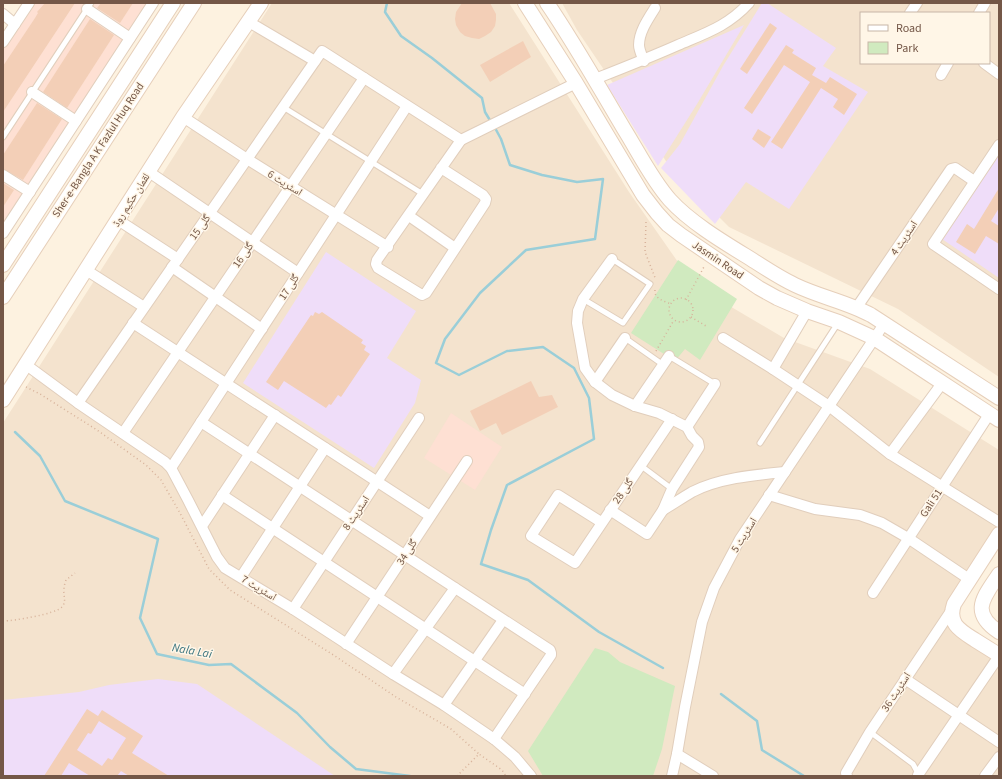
<svg xmlns="http://www.w3.org/2000/svg" width="1002" height="779" viewBox="0 0 1002 779" font-family="'Source Sans 3','Noto Naskh Arabic',sans-serif">
<style>
.residential{fill:#f4e3ce;fill-rule:evenodd}
.commercial{fill:#fee0d3}
.education{fill:#efddf9}
.green{fill:#d0eabf}
.lines{fill:none;stroke-linecap:round;stroke-linejoin:round}
.stream{stroke:#9aced8;stroke-width:2.5}
.building{fill:#f3cfb7;fill-rule:evenodd}
.lane-casing{stroke:#e1cebc;stroke-width:7}
.street-casing{stroke:#e1cebc;stroke-width:12}
.secondary-casing{stroke:#e6cfba;stroke-width:16}
.path{stroke:#d7b29a;stroke-width:1.5;stroke-dasharray:1 3;stroke-linecap:butt}
.lane{stroke:#fff;stroke-width:5}
.street{stroke:#fff;stroke-width:10}
.secondary{stroke:#fff;stroke-width:14}
.labels{text-anchor:middle;dominant-baseline:central;stroke-width:3;stroke-linejoin:round;paint-order:stroke}
.street-label{font-size:11px;fill:#745747;stroke:#fff6e7}
.water-label{font-size:12px;font-style:italic;fill:#3d7681;stroke:#fff6e7}
</style>
<rect width="100%" height="100%" fill="#fdf2e0"/>
<g class="residential">
<polygon points="272,3 509,3 629,192 694,285 784,338 870,369 999,450 999,526 941,620 999,660 999,776 3,776 3,423"/>
<path d="M562,3H999V377L898,309L729,227L672,170L577,30ZM861,13H989V63H861Z"/>
</g>
<g class="commercial">
<polygon points="29,3 153,3 3,233 3,42"/>
<polygon points="451,413 502,447 475,490 424,458"/>
</g>
<g class="education">
<polygon points="762,3 767,3 836,48 823,66 868,92 789,209 746,182 715,224 661,168 680,144 723,66"/>
<polygon points="744,25 697,104 658,166 607,85"/>
<polygon points="999,153 999,278 942,239"/>
<polygon points="326,252 416,311 387,358 421,380 415,403 374,468 243,383"/>
<polygon points="158,679 197,684 335,776 3,776 3,700 79,692 109,685"/>
</g>
<g class="green">
<polygon points="678,260 737,299 700,360 685,349 675,361 631,333"/>
<polygon points="595,648 608,652 620,662 675,686 662,749 653,776 543,776 528,751"/>
</g>
<g class="lines">
<g class="stream">
<polyline points="387,3 385,12 401,36 432,58 482,98 485,112 491,122"/>
<polyline points="494,126 501,139 510,165 542,175 577,182 603,179 595,239 526,250 480,293 445,339 436,363 459,375 507,351 543,347 574,368 589,398 594,439 507,485 491,530 481,564 528,580 599,632 663,668"/>
<polyline points="15,432 40,456 65,501 158,539 140,618 157,654 209,665 231,664 297,713 330,747 356,769 410,776"/>
<polyline points="721,694 757,721 762,750 804,776"/>
</g>
</g>
<g class="building">
<polygon points="45,3 75,3 3,112 3,66 35,18 38,13 37,12"/>
<polygon points="101,3 133,3 120,23 97,8"/>
<polygon points="462,3 490,3 496,14 496,20 495,26 491,32 485,36 479,39 472,38 465,36 460,32 456,25 455,19 456,12"/>
<polygon points="90,19 114,35 67,108 43,92"/>
<polygon points="770,23 777,28 747,74 740,69"/>
<polygon points="523,41 531,57 490,82 480,65"/>
<polygon points="786,45 794,50 792,53 816,68 812,75 826,83 830,77 857,94 844,115 833,107 838,99 821,88 782,149 771,142 810,82 784,65 752,114 744,108"/>
<polygon points="37,103 62,119 23,180 3,169 3,155"/>
<polygon points="758,129 771,137 764,148 752,139"/>
<polygon points="3,183 14,190 3,207"/>
<polygon points="999,188 999,208 991,221 999,226 999,244 986,236 975,254 956,242 967,224 974,229"/>
<polygon points="315,312 319,314 322,312 363,340 361,343 366,346 364,350 370,354 341,397 338,395 331,405 329,404 326,408 284,381 278,390 266,382 311,315 313,316"/>
<polygon points="531,381 539,397 552,395 558,407 502,435 496,423 480,431 470,411"/>
<path d="M87,709L98,716L102,710L143,736L132,753L169,776H129L121,771L117,776H90L69,763L61,776H44ZM99,721L126,738L112,760L108,758L102,766L77,750L88,733L91,734Z"/>
</g>
<g class="lines">
<g class="lane-casing">
<g id="lane">
<polyline points="283,107 423,194"/>
<polyline points="3,137 91,3"/>
<polyline points="583,299 623,323 650,284 612,259"/>
<polyline points="625,338 662,364"/>
<polyline points="669,356 715,384"/>
<polyline points="760,443 838,323"/>
<polyline points="640,465 672,489"/>
<polyline points="870,732 913,764 919,775"/>
</g>
</g>
<g class="street-casing">
<g id="street">
<polyline points="87,9 130,38"/>
<polyline points="910,13 917,3"/>
<polyline points="979,13 985,3"/>
<polyline points="3,14 15,24"/>
<polyline points="249,22 315,61"/>
<polyline points="3,42 29,3"/>
<path d="M644,61C642,56 639,50 639,45C639,32 648,19 655,8"/>
<polyline points="984,63 999,74"/>
<polyline points="941,75 948,63"/>
<path d="M595,79C623,68 651,57 678,45C706,33 728,26 749,3"/>
<polyline points="32,92 76,121"/>
<polyline points="183,117 247,159 388,247"/>
<polyline points="999,145 933,244 999,289"/>
<polyline points="441,168 483,195 486,199 485,203 426,293 422,295 378,268 376,264 377,260 461,140 576,83"/>
<polyline points="149,172 298,273"/>
<polyline points="3,175 30,192"/>
<polyline points="409,216 455,248"/>
<polyline points="118,220 178,259"/>
<polyline points="3,233 153,3"/>
<polyline points="172,267 262,329"/>
<polyline points="86,270 144,307"/>
<polyline points="857,307 951,169 955,168 974,181"/>
<polyline points="133,323 430,516"/>
<polyline points="723,338 773,369 829,406 890,454 999,522"/>
<polyline points="25,364 78,403 165,462 171,468 188,500 217,557 225,568 293,609 393,674 444,705 494,739 515,757 531,776"/>
<polyline points="773,369 807,311"/>
<polyline points="595,382 625,338"/>
<polyline points="78,403 322,51 461,140"/>
<polyline points="635,406 669,356"/>
<polyline points="201,422 550,650 551,653 551,655 494,739"/>
<polyline points="687,427 715,384"/>
<polyline points="123,433 364,78"/>
<polyline points="890,454 943,382"/>
<polyline points="171,468 407,106"/>
<polyline points="222,495 525,694"/>
<polyline points="769,495 815,509 860,515 882,523 908,538 969,579"/>
<polyline points="610,510 647,534 663,510 672,489 699,447 698,442 692,436 687,427 659,413 635,406 612,395 595,382 585,368 577,323 578,311 583,299 612,259"/>
<path d="M663,510C673,504 682,498 692,492C719,478 754,475 785,472"/>
<polyline points="601,522 558,495 531,536 575,563 672,419"/>
<polyline points="202,526 275,415"/>
<polyline points="241,577 325,448"/>
<polyline points="873,593 990,413"/>
<polyline points="293,609 419,418"/>
<polyline points="346,644 467,461"/>
<polyline points="393,674 455,588"/>
<polyline points="905,679 999,742"/>
<polyline points="444,705 503,620"/>
<polyline points="677,754 713,776"/>
<polyline points="918,775 999,656"/>
<polyline points="672,776 677,754 685,707 702,622 714,588 740,539 884,324"/>
<polyline points="847,776 846,773 870,732 951,611"/>
<polyline points="985,776 999,757"/>
</g>
</g>
<g class="secondary-casing">
<g id="secondary">
<polyline points="525,3 576,83 643,195 657,213 668,225 681,235 759,288 777,298 807,311 839,322 874,338 999,420"/>
<path d="M547,3C575,44 599,87 624,129C639,153 652,180 670,200C691,223 725,243 751,259C765,268 780,278 795,285C820,297 847,302 871,315L999,398"/>
<polyline points="3,265 173,3"/>
<polyline points="3,297 194,3"/>
<polyline points="3,400 183,117 261,3"/>
<path d="M999,534L954,604C947,624 961,631 975,640C983,645 991,650 999,655"/>
<path d="M999,574C984,597 969,612 999,632"/>
</g>
</g>
<g class="path">
<polyline points="646,222 645,252 656,280"/>
<path d="M655,290C654,299 664,301 671,304"/>
<circle cx="681" cy="310" r="12"/>
<polyline points="686,300 705,265"/>
<polyline points="691,317 706,326"/>
<polyline points="656,351 674,320"/>
<polyline points="26,387 40,394 97,430 146,465 161,480 180,513 209,569 230,590 335,656 396,697 451,729 479,754"/>
<polyline points="3,414 5,411"/>
<path d="M3,621C13,621 56,614 62,607C67,601 63,596 64,589C64,586 65,583 66,580L75,573"/>
<polyline points="457,776 479,754 502,770 506,776"/>
</g>
<use href="#lane" class="lane"/>
<use href="#street" class="street"/>
<use href="#secondary" class="secondary"/>
</g>
<g class="labels">
<g class="street-label">
<text transform="translate(98 150) rotate(-57)">Sher-e-Bangla A K Fazlul Huq Road</text>
<text transform="translate(285 183) rotate(32)">اسٹریٹ 6</text>
<text transform="translate(131 200) rotate(-58)">لقمان حکیم روڈ</text>
<text transform="translate(200 227) rotate(-55)">گلی 15</text>
<text transform="translate(904 238) rotate(-56)">اسٹریٹ 4</text>
<text transform="translate(243 255) rotate(-56)">گلی 16</text>
<text transform="translate(718 260) rotate(34)">Jasmin Road</text>
<text transform="translate(289 287) rotate(-57)">گلی 17</text>
<text transform="translate(623 491) rotate(-56)">گلی 28</text>
<text transform="translate(931 503) rotate(-57)">Gali 51</text>
<text transform="translate(356 513) rotate(-56)">اسٹریٹ 8</text>
<text transform="translate(744 535) rotate(-58)">اسٹریٹ 5</text>
<text transform="translate(407 552) rotate(-57)">گلی 34</text>
<text transform="translate(259 588) rotate(31)">اسٹریٹ 7</text>
<text transform="translate(896 692) rotate(-57)">اسٹریٹ 36</text>
</g>
<g class="water-label">
<text transform="translate(192 651) rotate(10)">Nala Lai</text>
</g>
</g>
<rect width="1002" height="779" fill="none" stroke="#745747" stroke-width="8"/>
<rect x="860" y="12" width="130" height="52" fill="#fff6e7" stroke="#c7b6a7"/>
<rect x="868" y="25" width="20" height="6" fill="#ffffff" stroke="#c7b6a7"/>
<text x="896" y="32" font-size="12" fill="#745747">Road</text>
<rect x="868" y="42" width="20" height="12" fill="#d0eabf" stroke="#c7b6a7"/>
<text x="896" y="52" font-size="12" fill="#745747">Park</text>
</svg>
